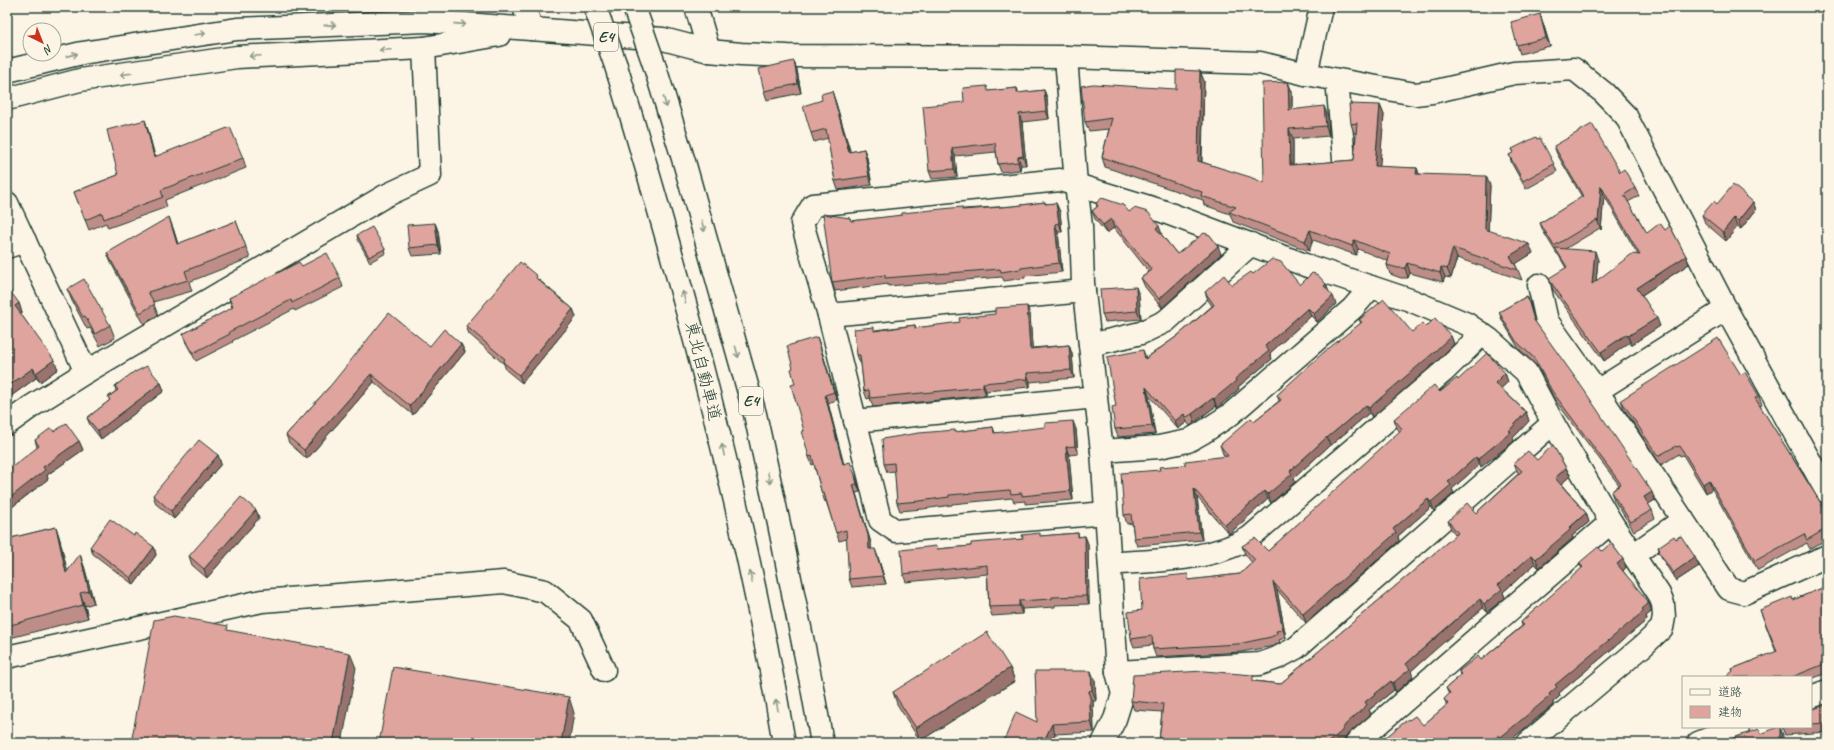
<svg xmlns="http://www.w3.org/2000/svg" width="1834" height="750" viewBox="0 0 1834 750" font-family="Caveat,'Klee One',sans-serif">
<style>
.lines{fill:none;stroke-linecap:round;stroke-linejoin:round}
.minor-casing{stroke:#1f3d34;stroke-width:25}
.highway-casing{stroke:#1f3d34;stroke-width:25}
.minor{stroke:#fcf5e5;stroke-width:22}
.highway{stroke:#fcf5e5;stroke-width:22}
.highway-bridge-casing{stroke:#1f3d34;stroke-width:25;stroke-linecap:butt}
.highway-bridge{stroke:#fcf5e5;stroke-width:22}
.wall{fill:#bf8d87;stroke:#1f3d34;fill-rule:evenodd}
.shaded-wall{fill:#9b736e;stroke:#1f3d34}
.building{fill:#dea49d;stroke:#1f3d34}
.oneway{stroke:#8e998c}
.labels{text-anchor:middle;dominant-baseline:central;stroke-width:3;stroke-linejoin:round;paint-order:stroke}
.shield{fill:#fcf5e5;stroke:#617469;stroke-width:1}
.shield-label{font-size:16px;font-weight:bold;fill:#1f3d34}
.street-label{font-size:17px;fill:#1f3d34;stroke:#fcf5e5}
</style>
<rect width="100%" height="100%" fill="#fcf5e5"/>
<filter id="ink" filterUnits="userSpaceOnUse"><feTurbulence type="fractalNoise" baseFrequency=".025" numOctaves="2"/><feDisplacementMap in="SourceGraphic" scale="8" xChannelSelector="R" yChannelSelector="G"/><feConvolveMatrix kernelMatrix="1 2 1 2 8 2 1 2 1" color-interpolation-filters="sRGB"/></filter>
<g filter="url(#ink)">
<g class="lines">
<g class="minor-casing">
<g id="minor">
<polyline points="524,7 532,29"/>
<polyline points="696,7 709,51"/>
<polyline points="1066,57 1076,184 1081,226 1083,283 1102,451 1117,672 1123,694 1115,719 1103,743"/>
<polyline points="7,71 82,53 237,29 426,21 663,39 709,51 741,54 788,56 1066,57 1260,63 1306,74 1415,94 1432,92 1514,73 1574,69 1604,93 1626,116 1726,309 1827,492"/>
<polyline points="1306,74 1321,7"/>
<polyline points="1337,80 1344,159"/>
<polyline points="7,99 80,80 237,57 424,48 499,35"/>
<polyline points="7,203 86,372"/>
<polyline points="7,247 25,241"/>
<polyline points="1539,285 1547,321 1597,391 1729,589 1744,593 1827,556"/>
<polyline points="829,315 1084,291"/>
<polyline points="1090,345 1141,333 1166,321 1251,244"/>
<polyline points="1597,391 1726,309"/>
<polyline points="855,421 1096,397"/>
<polyline points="7,424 32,406 86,372 385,196 430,175 424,48"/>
<polyline points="1102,451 1159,447 1188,441 1202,433 1231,414 1353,308 1371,287"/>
<polyline points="1106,513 896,531 880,520 829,315 802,223 813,205 1060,180 1162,211 1305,265 1410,300 1467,324 1489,339 1526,372 1553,423 1611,522 1659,594 1663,604 1664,617 1662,628 1644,645 1528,743"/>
<polyline points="1633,555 1683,520"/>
<path d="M1110,564C1154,560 1211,561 1249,538L1443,372L1482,334"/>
<polyline points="7,657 262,601 504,582 545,591 581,620 604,670"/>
<polyline points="1117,672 1260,664 1277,658 1296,648 1553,423"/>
<polyline points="1811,697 1827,691"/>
<polyline points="1356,743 1611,522"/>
<polyline points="1698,743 1738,727"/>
</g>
</g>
<g class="highway-casing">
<g id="highway">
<polyline points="654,64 685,165 755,414 779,524 812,687 822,743"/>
<path d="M616,66C684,288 745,513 784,743"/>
</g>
</g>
<use href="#minor" class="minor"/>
<use href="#highway" class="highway"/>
<g class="highway-bridge-casing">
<g id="highway-bridge">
<polyline points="595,7 616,66"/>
<polyline points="634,7 654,64"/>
</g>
</g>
<use href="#highway-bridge" class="highway-bridge"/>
</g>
<g class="wall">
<polygon points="1540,14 1543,23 1550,46 1520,54 1517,45"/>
<polygon points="794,61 797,70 801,93 767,100 764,91"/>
<polygon points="1200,71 1204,81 1202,162 1264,183 1288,82 1292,92 1292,109 1328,116 1329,136 1293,139 1293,165 1354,160 1356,133 1354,133 1351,124 1380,105 1384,115 1379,167 1417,168 1419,174 1490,185 1488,231 1533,253 1515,264 1518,270 1522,280 1457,258 1451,278 1445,277 1443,282 1410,273 1408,278 1401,278 1390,274 1387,265 1388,261 1358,249 1356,255 1313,240 1309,251 1233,222 1230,214 1204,205 1203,200 1105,167 1102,157 1109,129 1089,131 1085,122 1176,89"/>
<polygon points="1017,88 1019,93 1044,90 1047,98 1049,119 1022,122 1026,165 1021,165 1020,170 1001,172 998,164 996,152 955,156 957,177 932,179 929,171 964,102 989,91"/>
<polygon points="835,100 850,152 864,149 867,158 872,185 838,190 835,181 828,138 814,142 811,133"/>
<polygon points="145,120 148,130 155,156 243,158 246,168 165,200 167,207 108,228 106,223 89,230 74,192 118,175"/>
<path d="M1554,146L1620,172L1635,188L1639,196L1628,202L1647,233L1665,230L1686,256L1689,264L1642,295L1660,326L1631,345L1630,342L1604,361L1553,290L1550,281L1566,268L1558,254H1557L1543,231L1540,223L1582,197L1557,154ZM1604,195L1638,255L1596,281L1598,260L1565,249L1600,228L1601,230Z"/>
<polygon points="1512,149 1554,164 1557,172 1526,189 1512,164 1509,155 1514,153"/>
<polygon points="1045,202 1046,204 1056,203 1060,212 1062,232 1058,232 1062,272 1024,276 1025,278 1004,281 1002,277 888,286 888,284 835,291 832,282 851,221 963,209 1014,206"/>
<polygon points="1753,202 1756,210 1741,229 1737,227 1726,241 1705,223 1702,215 1717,204"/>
<polygon points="1096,203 1129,212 1162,234 1161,234 1177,254 1221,254 1162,308 1145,287 1141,278 1149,272 1114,228 1106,233 1095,219 1092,211 1097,207"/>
<polygon points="236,221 250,258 189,282 192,291 153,302 158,315 144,324 111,263 107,253 173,228 178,244"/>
<polygon points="435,223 438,231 441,254 412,256 409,248"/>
<polygon points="357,235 385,249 386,253 370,262 358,240"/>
<polygon points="302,266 340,278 343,287 295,311 294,309 232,341 233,342 196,361 186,343 183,334 232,308 229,298"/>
<polygon points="1253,274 1300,285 1326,284 1328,291 1336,304 1317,322 1311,316 1270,353 1272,359 1238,387 1239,389 1217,408 1216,406 1195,422 1190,426 1187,422 1178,429 1149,396 1155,434 1118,437 1115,429 1116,406 1143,350 1146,358 1176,337 1212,306 1208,300 1205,292 1232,285"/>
<polygon points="538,279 573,309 576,317 522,383 506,370 504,364 469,334 466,326"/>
<polygon points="67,289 110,325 115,338 100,346 90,328 87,329 72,301"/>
<polygon points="1139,295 1141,319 1105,322 1102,314"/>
<polygon points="1527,296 1530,304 1535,322 1655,500 1648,504 1652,510 1655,519 1634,531 1614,500 1611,492 1619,485 1555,400 1537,366 1519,349 1502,320 1499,312"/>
<polygon points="19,303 22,313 21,314 58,369 40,382 36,378 7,399"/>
<polygon points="1030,314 1032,348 1069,345 1072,354 1074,378 1030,382 1030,387 986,391 986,395 873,407 870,398 867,399 864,391 861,363 860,363 857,355 875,330 915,325 916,328"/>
<polygon points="1359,320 1412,332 1426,327 1451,336 1454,344 1435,363 1372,417 1369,413 1330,446 1330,445 1294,478 1295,482 1271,503 1268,499 1229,534 1197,497 1202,540 1137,546 1134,538 1132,523 1127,524 1124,515 1160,470 1225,457 1223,454 1220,445 1254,421 1279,401 1277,395 1361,323"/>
<polygon points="461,344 465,352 413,415 374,382 307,459 289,443 286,435 331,385 430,346"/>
<polygon points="820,345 837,400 828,403 843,464 858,483 860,492 856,493 871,543 871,549 878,557 886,584 852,587 849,579 847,539 839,541 826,501 825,502 822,494 814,464 812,465 809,457 795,384"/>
<polygon points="135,372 161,383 164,391 101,439 90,425 87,418 110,400 108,397 116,391 115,386"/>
<polygon points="1505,373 1508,382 1501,388 1526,412 1529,421 1513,438 1514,441 1481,467 1479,465 1452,489 1454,493 1434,511 1431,507 1398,536 1399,541 1306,623 1277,590 1286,638 1279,640 1280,642 1274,646 1241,652 1156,657 1153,649 1153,645 1134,647 1131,639 1142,610 1190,580 1240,574 1252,563 1245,554 1242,546 1268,551 1400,432 1397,428 1394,419 1458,380"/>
<polygon points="1741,375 1759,396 1762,405 1760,406 1827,513 1827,539 1810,549 1807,543 1758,570 1712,489 1706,493 1683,455 1680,456 1679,454 1661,465 1624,409 1621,400"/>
<polygon points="993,427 995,433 1076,429 1078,454 1069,455 1073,500 1025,504 1025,501 1014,502 1012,498 952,504 952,505 923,509 900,511 897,503 895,471 887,472 884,464 956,432"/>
<polygon points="54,432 79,441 83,450 47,475 48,479 7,511 37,447 35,440"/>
<polygon points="218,455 221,464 174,519 156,504 153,495"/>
<polygon points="1537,460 1566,468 1570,476 1561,484 1586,513 1589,522 1572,536 1573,538 1539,568 1535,564 1503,592 1505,598 1498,603 1487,612 1483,608 1439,646 1411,671 1413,677 1396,692 1394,690 1369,710 1371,714 1348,734 1344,740 1341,743 1159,743 1159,741 1162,712 1134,710 1131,701 1255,681 1280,684 1456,535 1451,529 1448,521 1476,513 1519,473 1517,471 1514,463"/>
<polygon points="256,510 259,518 207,578 192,565 189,556"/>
<polygon points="56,527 60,540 67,572 84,566 94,603 85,606 88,618 10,638 7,631 7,539"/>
<polygon points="1078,533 1079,537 1085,536 1088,544 1089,604 1055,605 1055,607 1022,609 1022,614 992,616 989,607 987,574 906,582 903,574 936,546 937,549 971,546 1023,539 1041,536"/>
<polygon points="134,536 154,547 156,555 134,585 93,554 90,547"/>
<polygon points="1658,547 1699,566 1676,581 1662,559"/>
<polygon points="1602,551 1626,567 1623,571 1651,609 1651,612 1646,616 1647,620 1559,693 1560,696 1553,702 1553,705 1507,743 1379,743 1409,720 1423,725 1447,705 1444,699 1449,695 1446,688 1460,676 1459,671 1481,660 1522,626 1521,622 1582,569 1579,563"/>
<polygon points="1827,586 1827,673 1811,679 1811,677 1726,677 1733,672 1732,669 1776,652 1760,610 1793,600"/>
<polygon points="1010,668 1015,681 920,741 897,704 893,692"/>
<polygon points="1095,681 1096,701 1093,701 1094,732 1055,734 1051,743 1003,743 1037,722"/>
<polygon points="1827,704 1827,732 1785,735 1782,727 1811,727 1811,710"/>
</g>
<g class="shaded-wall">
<polygon points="1540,14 1543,23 1550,46 1546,38"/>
<polygon points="794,61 797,70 801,93 798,84"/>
<polygon points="1200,71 1204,81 1201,170 1198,161"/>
<polygon points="1288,82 1292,92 1292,119 1289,110"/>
<polygon points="1044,90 1047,98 1049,119 1046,111"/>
<polygon points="832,91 835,100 853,160 849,152"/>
<polygon points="1380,105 1384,115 1379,176 1375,166"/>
<polygon points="1324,106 1328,116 1329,136 1326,126"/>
<polygon points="1019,114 1022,122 1026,165 1023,156"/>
<polygon points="145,120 148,130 157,167 154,157"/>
<polygon points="1289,129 1293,139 1293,175 1290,165"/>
<polygon points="952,148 955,156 957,177 954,169"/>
<polygon points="864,149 867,158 872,185 869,176"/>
<polygon points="1018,157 1021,165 1020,170 1018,162"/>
<polygon points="1417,168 1420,178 1416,174"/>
<polygon points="1486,176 1490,185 1488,239 1485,229"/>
<polygon points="1601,186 1604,195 1601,230 1598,222"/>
<polygon points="1753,202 1756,210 1741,229 1738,221"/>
<polygon points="1056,203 1060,212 1062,232 1059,223"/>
<polygon points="169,217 173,228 181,255 177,244"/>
<polygon points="1734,218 1737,227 1726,241 1723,232"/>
<polygon points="1111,219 1114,228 1106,233 1103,225"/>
<polygon points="435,223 438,231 441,254 438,245"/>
<polygon points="1055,224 1058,232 1062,272 1059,263"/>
<polygon points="1159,226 1162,234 1159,236 1156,228"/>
<polygon points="1310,230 1313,240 1309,251 1305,241"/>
<polygon points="1354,240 1358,249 1356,255 1352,246"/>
<polygon points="1529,244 1533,253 1514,265 1510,256"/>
<polygon points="1218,246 1221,254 1162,308 1159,299"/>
<polygon points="1453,248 1457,258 1451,278 1447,269"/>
<polygon points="1595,251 1598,260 1595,293 1592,284"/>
<polygon points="1686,256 1689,264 1640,296 1637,288"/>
<polygon points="1407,263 1410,273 1408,278 1405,268"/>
<polygon points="1441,267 1445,277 1443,282 1440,273"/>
<polygon points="1326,284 1329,292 1324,286"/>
<polygon points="1136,287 1139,295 1141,319 1137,311"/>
<polygon points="1333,296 1336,304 1317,322 1314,314"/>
<polygon points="1527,296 1530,304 1537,328 1534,320"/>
<polygon points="19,303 22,313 19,315 15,306"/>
<polygon points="1027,306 1030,314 1033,357 1030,349"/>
<polygon points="1308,308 1311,316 1270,353 1272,359 1238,387 1239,389 1217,408 1214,399 1235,379 1265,346"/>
<polygon points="573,309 576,317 522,383 519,375"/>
<polygon points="1657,318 1660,326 1631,345 1628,336"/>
<polygon points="1627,334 1630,342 1604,361 1601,352"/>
<polygon points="1451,336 1454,344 1435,363 1372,417 1369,408"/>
<polygon points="817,337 820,345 837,400 834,392"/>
<polygon points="461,344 465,352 413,415 410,406"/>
<polygon points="1069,345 1072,354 1074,378 1071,370"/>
<polygon points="54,360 58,369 40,382 36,373"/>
<polygon points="33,368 36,378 7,399 7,387"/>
<polygon points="1027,373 1030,382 1030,387 1027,379"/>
<polygon points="1505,373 1508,382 1498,391 1495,383"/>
<polygon points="371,374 374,382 307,459 304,450"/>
<polygon points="161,383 164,391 101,439 98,431"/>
<polygon points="983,383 986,391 986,395 983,387"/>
<polygon points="1146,387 1149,396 1155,434 1152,426"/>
<polygon points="825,395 828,403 846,472 843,464"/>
<polygon points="1213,398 1216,406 1195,422 1192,414"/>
<polygon points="1366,405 1369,413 1330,446 1327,438"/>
<polygon points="1526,412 1529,421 1513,438 1514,441 1481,467 1478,459 1509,431"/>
<polygon points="1184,414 1187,422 1178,429 1175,421"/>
<polygon points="1073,421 1076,429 1078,454 1075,446"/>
<polygon points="1327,437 1330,445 1294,478 1295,482 1271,503 1268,494 1290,471"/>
<polygon points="79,441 83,450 47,475 48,479 7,511 7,500 43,467"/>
<polygon points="1066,447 1069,455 1073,500 1070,491"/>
<polygon points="218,455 221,464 174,519 171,511"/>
<polygon points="1476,457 1479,465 1452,489 1454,493 1434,511 1431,502 1448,482"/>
<polygon points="1566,468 1570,476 1559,486 1555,478"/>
<polygon points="855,475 858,483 860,492 857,484"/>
<polygon points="1709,480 1712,489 1706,493 1703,484"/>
<polygon points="853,485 871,543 872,558 869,549"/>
<polygon points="1194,489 1197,497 1202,540 1199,532"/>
<polygon points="1265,491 1268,499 1229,534 1225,525"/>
<polygon points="1652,492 1655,500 1647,505 1644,497"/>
<polygon points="1428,499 1431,507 1398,536 1399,541 1306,623 1303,614 1393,529"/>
<polygon points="256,510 259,518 207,578 204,569"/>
<polygon points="1586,513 1589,522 1572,536 1573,538 1539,568 1536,559"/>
<polygon points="56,527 60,540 71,586 66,573"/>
<polygon points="1085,536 1088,544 1089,604 1086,596"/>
<polygon points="154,547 156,555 134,585 131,578"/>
<polygon points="875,549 878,557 886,584 883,576"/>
<polygon points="80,554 84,566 94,603 89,591"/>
<polygon points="1532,555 1535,564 1503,592 1505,598 1487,612 1484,604 1498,585"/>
<polygon points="1695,557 1699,566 1676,581 1673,573"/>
<polygon points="1623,559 1626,567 1621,573 1617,564"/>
<polygon points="1273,582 1277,590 1286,638 1283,630"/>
<polygon points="80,593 85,606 88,618 83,605"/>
<polygon points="1480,599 1483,608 1411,671 1413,677 1396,692 1393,683 1406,664"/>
<polygon points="1019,601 1022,609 1022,614 1019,606"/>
<polygon points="1648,601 1651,609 1651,612 1646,616 1647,620 1559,693 1560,696 1553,702 1553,705 1507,743 1503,743 1501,737 1549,694 1555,685 1642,609"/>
<polygon points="350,653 356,668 342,743 333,743"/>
<polygon points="1010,668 1015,681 920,741 916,728"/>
<polygon points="1091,671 1095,681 1096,701 1092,690"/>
<polygon points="1391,681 1394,690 1369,710 1371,714 1348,734 1344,740 1341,743 1327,743 1345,725 1365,702"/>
<polygon points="1089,691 1093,701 1094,732 1091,722"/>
<polygon points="569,697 574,713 569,743 561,743"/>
<polygon points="1052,724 1055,734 1051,743 1043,743"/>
<polygon points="1780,727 1783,735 1783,743 1780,743"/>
<polygon points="1499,735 1502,743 1490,743"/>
<polygon points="1310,739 1311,743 1305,743"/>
</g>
<g class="building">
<polygon points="1540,14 1546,38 1517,45 1511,22"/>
<polygon points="794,61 798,84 764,91 759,69"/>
<polygon points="1176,70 1200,71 1198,161 1250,177 1264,183 1262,83 1288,82 1289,110 1324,106 1326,126 1289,129 1290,165 1354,160 1357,123 1351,124 1349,104 1380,105 1375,166 1417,168 1416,174 1486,176 1485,229 1529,244 1510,256 1518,270 1453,248 1447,269 1441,267 1440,273 1407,263 1405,268 1398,268 1387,265 1390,254 1354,240 1352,246 1310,230 1305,241 1229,212 1236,207 1201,196 1202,192 1102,157 1112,118 1085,122 1081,86 1093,84 1176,89"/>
<polygon points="987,86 988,91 1017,88 1017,93 1044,90 1046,111 1019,114 1023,156 1018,157 1018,162 998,164 995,143 952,148 954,169 929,171 923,106 964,102 963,88"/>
<polygon points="832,91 849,152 864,149 869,176 835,181 826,129 811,133 803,106 822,100 821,94"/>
<polygon points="145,120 154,157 230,127 243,158 161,190 163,197 104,219 102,213 85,220 74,192 118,175 107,130"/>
<polygon points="1592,124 1620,172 1624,169 1635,188 1624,195 1647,233 1660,223 1665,230 1670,226 1686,256 1637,288 1657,318 1628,336 1627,334 1601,352 1550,281 1549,278 1567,267 1555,248 1595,251 1592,284 1632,254 1640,255 1601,186 1598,222 1597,220 1554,246 1540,223 1583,196 1554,146"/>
<polygon points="1536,137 1537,139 1540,138 1554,164 1523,181 1509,155 1514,152 1512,149"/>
<polygon points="1733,185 1753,202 1738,221 1734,218 1723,232 1702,215 1714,201 1717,204"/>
<polygon points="1102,198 1123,205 1129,212 1134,208 1148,212 1159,226 1156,228 1177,254 1204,233 1210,235 1218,246 1159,299 1141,278 1152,270 1111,219 1103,225 1092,211 1098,206 1096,203"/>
<polygon points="1045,202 1045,204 1056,203 1059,223 1055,224 1059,263 1021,268 1021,269 1001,272 1000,269 885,278 885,275 832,282 823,214 850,218 851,221 902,215 902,213 962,207 962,210 1014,206"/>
<polygon points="169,217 177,244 236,221 246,247 185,271 188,280 148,292 155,304 140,313 107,253"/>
<polygon points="435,223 438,245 409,248 407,225"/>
<polygon points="372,227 385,249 369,257 357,235"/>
<polygon points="327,253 340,278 292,303 291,300 229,332 230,334 193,353 183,334 233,307 229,298 299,262 302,266"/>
<polygon points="1272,259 1281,262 1300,285 1312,273 1318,275 1326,284 1324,286 1333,296 1314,314 1308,308 1265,346 1269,351 1235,379 1236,381 1214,399 1213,398 1192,414 1187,417 1184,414 1175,421 1146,387 1152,426 1115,429 1112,407 1116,406 1107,357 1143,350 1145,359 1176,337 1214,305 1205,292 1224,275 1232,285 1251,272 1253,274"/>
<polygon points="520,262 537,276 536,278 573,309 519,375 503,362 505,359 466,326"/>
<polygon points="84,279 110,325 95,334 85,316 83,317 67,289"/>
<polygon points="7,287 19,303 15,306 54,360 36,373 33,368 7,387"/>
<polygon points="1136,287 1137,311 1102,314 1100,289"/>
<polygon points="1527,296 1534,320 1584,390 1652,492 1644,497 1652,510 1631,522 1611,492 1621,484 1552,391 1534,358 1516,341 1499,312"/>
<polygon points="1384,299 1412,332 1422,323 1426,327 1435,318 1451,336 1432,354 1369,408 1366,405 1327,438 1327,437 1290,471 1292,474 1268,494 1265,491 1225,525 1194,489 1199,532 1134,538 1131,514 1124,515 1121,473 1160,470 1159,467 1185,465 1185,461 1228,456 1220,445 1251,418 1254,421 1281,400 1277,395 1324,352 1362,322 1359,320"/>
<polygon points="1027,306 1030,349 1069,345 1071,370 1027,373 1027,379 983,383 983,387 870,398 869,390 864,391 860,355 857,355 854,329 874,327 874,331 915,325 915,328 960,322 959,318 995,314 995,308"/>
<polygon points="389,313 430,346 444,329 461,344 410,406 371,374 304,450 286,435 331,385"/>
<polygon points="817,337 834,392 825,395 843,464 850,462 855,475 857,484 853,485 868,535 869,549 875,549 883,576 849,579 846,530 836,533 824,493 822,494 812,456 809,457 802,431 804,431 791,385 795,384 791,369 793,368 787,346"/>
<polygon points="1718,338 1741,375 1745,372 1759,396 1755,398 1827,513 1827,516 1822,519 1827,528 1807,540 1804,534 1755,561 1709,480 1703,484 1680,446 1677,447 1676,446 1658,456 1621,400"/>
<polygon points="1487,353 1505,373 1495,383 1526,412 1509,431 1511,432 1478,459 1476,457 1448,482 1451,485 1431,502 1428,499 1393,529 1396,533 1303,614 1273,582 1283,630 1276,631 1277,634 1271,637 1238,644 1153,649 1152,636 1131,639 1128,612 1142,610 1140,579 1188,574 1188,580 1240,574 1255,560 1242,546 1255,538 1268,551 1402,429 1394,419 1434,385 1440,392 1457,378 1458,380"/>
<polygon points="147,366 161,383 98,431 87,418 110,400 108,397 118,390 115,386 135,371 135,372"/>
<polygon points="1073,421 1075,446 1066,447 1070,491 1022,496 1022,493 1011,494 1010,490 949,495 949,497 920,501 897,503 894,463 884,464 882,439 919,433 955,430 955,432 993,427 994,433 1045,427 1045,423"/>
<polygon points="66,423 79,441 43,467 45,470 7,500 7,471 39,446 35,440 51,428 54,432"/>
<polygon points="199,440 218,455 171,511 153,495"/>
<polygon points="1553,445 1566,468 1555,478 1586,513 1569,528 1570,530 1536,559 1532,555 1498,585 1502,589 1495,595 1484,604 1480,599 1436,637 1406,664 1410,669 1393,683 1391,681 1365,702 1367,705 1345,725 1341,732 1327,743 1313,743 1310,739 1305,743 1179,743 1159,741 1163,704 1131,701 1133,675 1204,671 1253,675 1253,681 1280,684 1458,533 1448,521 1467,503 1476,513 1522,471 1514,463 1528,451 1537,460"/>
<polygon points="241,497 256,510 204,569 189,556"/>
<polygon points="110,519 134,536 135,533 154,547 131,578 90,547"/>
<polygon points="56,527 66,573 80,554 89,591 80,593 83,605 7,626 7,539"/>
<polygon points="1040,533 1040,536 1078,533 1078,537 1085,536 1086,596 1052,597 1052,599 1019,601 1019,606 989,607 987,565 903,574 901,550 936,546 937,549 971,546 971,543 1023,539 1022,535"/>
<polygon points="1674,536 1676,539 1681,536 1695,557 1673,573 1658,551 1660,550 1658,547"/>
<polygon points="1611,543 1623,559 1617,564 1648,601 1648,604 1642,609 1644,611 1555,685 1557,687 1549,694 1550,696 1501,737 1499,735 1490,743 1379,743 1408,719 1409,720 1415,716 1423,725 1448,704 1444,699 1450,693 1446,688 1461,675 1459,671 1478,656 1481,660 1524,625 1521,622 1583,567 1579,563 1598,547 1602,551"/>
<polygon points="1827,586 1827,663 1792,677 1726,677 1733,671 1732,669 1777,651 1760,610 1792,597 1793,600"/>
<polygon points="174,616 228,626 227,630 350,653 333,743 131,743 154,620"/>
<polygon points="987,632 1010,668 916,728 893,692"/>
<polygon points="393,667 569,697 561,743 379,743"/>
<polygon points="1035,671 1091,671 1092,690 1089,691 1091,722 1052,724 1043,743 1003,743 1016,712 1037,722"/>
<polygon points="1827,704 1827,723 1811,724 1811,710"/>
<polygon points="1778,727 1780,727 1780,743 1785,743 1731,743 1730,739 1759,729 1761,734"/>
</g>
<defs><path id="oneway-shaft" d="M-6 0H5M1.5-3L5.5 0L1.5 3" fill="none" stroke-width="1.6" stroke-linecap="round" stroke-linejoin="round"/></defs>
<g class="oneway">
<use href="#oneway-shaft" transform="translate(460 24) rotate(4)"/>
<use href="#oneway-shaft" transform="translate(330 25) rotate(-2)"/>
<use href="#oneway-shaft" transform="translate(200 34) rotate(-9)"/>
<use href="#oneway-shaft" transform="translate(385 50) rotate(177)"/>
<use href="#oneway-shaft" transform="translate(72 55) rotate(-14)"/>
<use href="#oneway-shaft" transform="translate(255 56) rotate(177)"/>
<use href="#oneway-shaft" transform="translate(126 74) rotate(172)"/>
<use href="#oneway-shaft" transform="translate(665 102) rotate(73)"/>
<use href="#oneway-shaft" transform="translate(703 226) rotate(74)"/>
<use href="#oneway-shaft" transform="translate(684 297) rotate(-104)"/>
<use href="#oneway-shaft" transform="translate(737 352) rotate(75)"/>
<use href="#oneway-shaft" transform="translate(723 450) rotate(-102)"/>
<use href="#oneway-shaft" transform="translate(769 478) rotate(77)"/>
<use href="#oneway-shaft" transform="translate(751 577) rotate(-102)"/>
<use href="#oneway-shaft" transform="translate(777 705) rotate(-100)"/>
</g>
</g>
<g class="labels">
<g class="shield">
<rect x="594" y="23" width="24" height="28" rx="3"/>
<rect x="739" y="387" width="24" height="28" rx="3"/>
</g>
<g class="shield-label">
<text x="606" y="37">E4</text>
<text x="751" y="401">E4</text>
</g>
<g class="street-label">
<text transform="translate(703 371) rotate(76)">東北自動車道</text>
</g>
</g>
<rect width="1834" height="750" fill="none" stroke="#fcf5e5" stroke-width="24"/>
<rect x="12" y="12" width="1810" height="726" fill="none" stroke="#1f3d34" stroke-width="1.5" filter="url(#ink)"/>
<rect x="1682" y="676" width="130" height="52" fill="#fcf5e5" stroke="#a4ab9e"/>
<rect x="1690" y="689" width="20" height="6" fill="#fcf5e5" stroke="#a4ab9e"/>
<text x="1718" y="696" font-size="12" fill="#1f3d34">道路</text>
<rect x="1690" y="706" width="20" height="12" fill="#dea49d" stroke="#a4ab9e"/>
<text x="1718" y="716" font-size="12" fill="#1f3d34">建物</text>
<g transform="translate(42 42) rotate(137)"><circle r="19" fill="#fcf5e5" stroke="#a4ab9e"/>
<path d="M0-3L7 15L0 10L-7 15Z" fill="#c8321e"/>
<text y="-6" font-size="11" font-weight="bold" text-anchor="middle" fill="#1f3d34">N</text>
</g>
</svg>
